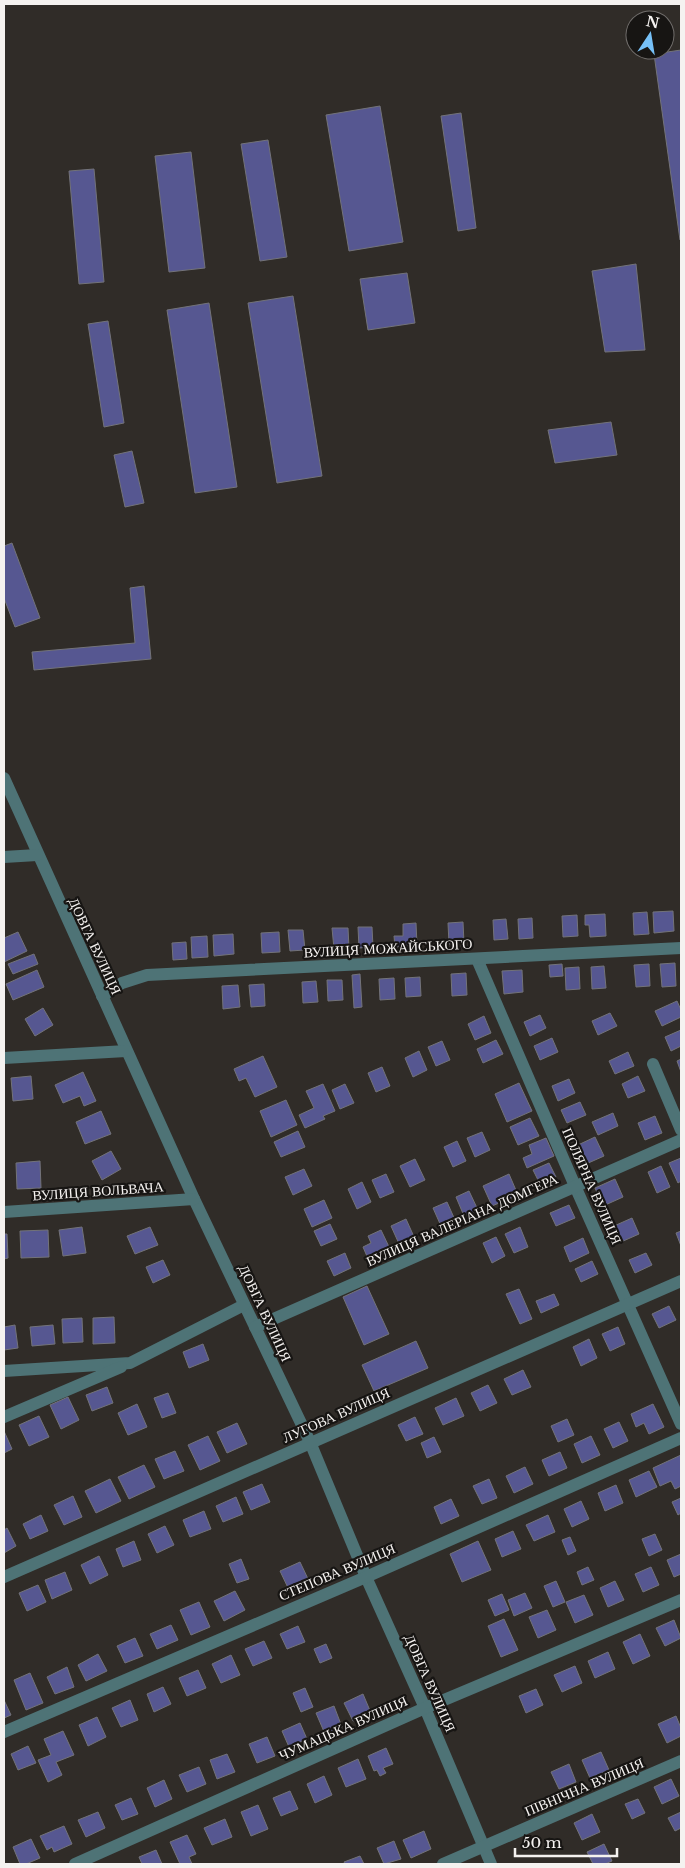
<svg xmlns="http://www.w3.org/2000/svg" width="685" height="1868" viewBox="0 0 685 1868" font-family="'Libre Baskerville',serif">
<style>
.building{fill:#565791;stroke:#737379}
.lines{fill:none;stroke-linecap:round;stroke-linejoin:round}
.minor{stroke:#4e7376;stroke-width:12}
.labels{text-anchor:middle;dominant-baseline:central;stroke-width:4.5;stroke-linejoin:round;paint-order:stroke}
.street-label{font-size:14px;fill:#f5f2f0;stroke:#171513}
</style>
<rect width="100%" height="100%" fill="#302c28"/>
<g class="building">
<polygon points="681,50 681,240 680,240 654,54"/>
<polygon points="380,106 403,242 349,251 326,115"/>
<polygon points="461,113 476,228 458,231 441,116"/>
<polygon points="268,140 287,257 260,261 241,144"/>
<polygon points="191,152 205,268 169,272 155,156"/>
<polygon points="94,169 104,282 79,284 69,171"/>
<polygon points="636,264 645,350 605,352 592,271"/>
<polygon points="407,273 415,323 368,330 360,279"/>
<polygon points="293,296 322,476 277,483 248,303"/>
<polygon points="209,303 237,487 195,493 167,310"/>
<polygon points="108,321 124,423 104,427 88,324"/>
<polygon points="611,422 617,455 555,463 548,430"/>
<polygon points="132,451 144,503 125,507 114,455"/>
<polygon points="12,543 40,618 15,627 4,598 4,546"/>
<polygon points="144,586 151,659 34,670 32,652 135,643 130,588"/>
<polygon points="673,911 674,931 654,933 653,912"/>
<polygon points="647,912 649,934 634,935 633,913"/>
<polygon points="605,914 606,936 590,937 589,925 585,925 585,915"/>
<polygon points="577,915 578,936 563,937 562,916"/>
<polygon points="532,918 533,938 519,939 518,919"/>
<polygon points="506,919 508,939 494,940 493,920"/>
<polygon points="463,922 464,943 449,944 448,923"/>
<polygon points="416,923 417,945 395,947 394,936 403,936 403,924"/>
<polygon points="358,927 372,927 373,947 359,948"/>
<polygon points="332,928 348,928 349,948 334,949"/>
<polygon points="288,930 303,930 305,950 290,951"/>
<polygon points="18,932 27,951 4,962 4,938"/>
<polygon points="279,932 280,952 262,953 261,933"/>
<polygon points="233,934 234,954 214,956 213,935"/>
<polygon points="207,936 208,957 192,958 191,937"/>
<polygon points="186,942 187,959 173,960 172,943"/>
<polygon points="34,954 38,964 13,974 8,964"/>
<polygon points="675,963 676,986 662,987 660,964"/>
<polygon points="562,964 563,976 550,977 549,965"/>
<polygon points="649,964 650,986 636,987 634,965"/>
<polygon points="604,966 606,988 592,989 591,967"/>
<polygon points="579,967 580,989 566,990 565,968"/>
<polygon points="37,970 44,987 13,1000 6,984"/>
<polygon points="522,970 523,992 504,994 502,971"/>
<polygon points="466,973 467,995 452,996 451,974"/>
<polygon points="360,974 362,1007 354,1008 352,975"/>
<polygon points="420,977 421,996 406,997 405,978"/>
<polygon points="394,978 395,999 380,1000 379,979"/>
<polygon points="327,980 342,980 343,1000 328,1001"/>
<polygon points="316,981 318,1002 303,1003 302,982"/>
<polygon points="264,984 265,1006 251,1007 249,985"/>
<polygon points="238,985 240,1007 223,1009 222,986"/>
<polygon points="677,1001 681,1010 681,1017 662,1026 655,1011"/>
<polygon points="43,1008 53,1025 35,1036 25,1019"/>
<polygon points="610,1013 617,1026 598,1035 592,1021"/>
<polygon points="540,1015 546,1028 530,1036 524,1022"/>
<polygon points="484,1016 491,1033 475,1040 468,1024"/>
<polygon points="681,1030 681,1046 671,1051 665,1037"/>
<polygon points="552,1038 558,1052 540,1060 534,1046"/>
<polygon points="496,1040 503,1054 483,1063 477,1049"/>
<polygon points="442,1041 450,1060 436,1066 428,1047"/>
<polygon points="419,1051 427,1070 413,1077 405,1058"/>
<polygon points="628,1052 634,1066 615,1074 609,1061"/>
<polygon points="263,1056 277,1087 255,1097 246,1078 239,1081 234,1069"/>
<polygon points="681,1059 681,1072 677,1061"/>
<polygon points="382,1067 390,1086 376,1092 368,1073"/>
<polygon points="83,1072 96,1101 84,1106 80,1096 63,1103 55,1085"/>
<polygon points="31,1076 33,1099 13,1101 11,1078"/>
<polygon points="638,1076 645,1091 628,1098 622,1084"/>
<polygon points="569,1079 575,1093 558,1101 552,1086"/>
<polygon points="519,1083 532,1111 507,1122 495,1094"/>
<polygon points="323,1084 335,1111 323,1116 325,1119 305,1128 299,1115 314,1108 306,1091"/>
<polygon points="345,1084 354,1103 340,1109 332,1090"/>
<polygon points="286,1100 297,1125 271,1137 260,1111"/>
<polygon points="580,1102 586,1115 567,1123 561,1110"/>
<polygon points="101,1111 111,1134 85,1144 76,1122"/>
<polygon points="613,1113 618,1126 598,1135 592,1122"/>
<polygon points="655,1116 662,1133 645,1140 638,1123"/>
<polygon points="530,1118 539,1136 518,1145 510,1127"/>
<polygon points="298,1131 305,1147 281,1157 274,1142"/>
<polygon points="482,1132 490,1150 475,1157 467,1138"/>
<polygon points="595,1137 604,1156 586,1164 578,1145"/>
<polygon points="546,1138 554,1156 527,1168 523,1158 532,1154 529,1145"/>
<polygon points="457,1141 466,1161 453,1167 444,1147"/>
<polygon points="111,1151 121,1169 102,1180 92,1161"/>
<polygon points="681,1158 681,1181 678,1183 669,1163"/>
<polygon points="415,1159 425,1180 410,1187 400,1166"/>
<polygon points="40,1161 41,1188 17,1189 16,1163"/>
<polygon points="549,1163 556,1177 540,1184 533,1170"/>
<polygon points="661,1166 670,1187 657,1193 648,1172"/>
<polygon points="304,1169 312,1186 293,1195 285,1177"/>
<polygon points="386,1174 394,1192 380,1198 372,1180"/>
<polygon points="509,1174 518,1195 492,1206 483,1186"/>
<polygon points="615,1179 623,1197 603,1206 595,1188"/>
<polygon points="362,1182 371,1202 357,1209 348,1189"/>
<polygon points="469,1191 478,1210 464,1216 456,1197"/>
<polygon points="324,1200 332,1218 312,1227 304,1209"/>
<polygon points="447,1202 455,1220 441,1226 433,1208"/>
<polygon points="569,1205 575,1218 556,1226 550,1213"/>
<polygon points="632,1218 639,1234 621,1242 614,1226"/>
<polygon points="406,1219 415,1239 400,1246 391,1226"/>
<polygon points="330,1224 337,1239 321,1246 314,1231"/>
<polygon points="82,1227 86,1253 63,1256 59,1230"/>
<polygon points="150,1227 158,1245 135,1254 127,1236"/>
<polygon points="520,1227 528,1247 514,1253 505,1234"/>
<polygon points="48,1230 49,1257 21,1258 20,1231"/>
<polygon points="381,1230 391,1251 369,1261 363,1247 371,1243 368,1236"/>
<polygon points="681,1231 681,1246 676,1233"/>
<polygon points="4,1234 7,1234 8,1258 4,1259"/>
<polygon points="496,1237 505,1256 492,1263 483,1243"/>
<polygon points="583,1238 589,1253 570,1262 564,1247"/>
<polygon points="345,1253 351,1268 334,1276 327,1261"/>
<polygon points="646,1253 652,1265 635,1273 629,1260"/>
<polygon points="163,1260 170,1275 153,1283 146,1267"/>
<polygon points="592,1261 598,1274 581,1282 575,1269"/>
<polygon points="367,1286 389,1334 364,1345 343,1297"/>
<polygon points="519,1289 532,1319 520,1324 506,1294"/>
<polygon points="554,1294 559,1305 541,1313 536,1301"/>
<polygon points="669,1306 676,1320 659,1328 652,1314"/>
<polygon points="114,1317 115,1343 93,1344 93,1318"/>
<polygon points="82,1318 83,1342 63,1343 62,1319"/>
<polygon points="15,1325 18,1348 4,1350 4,1327"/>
<polygon points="53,1325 55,1344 32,1346 30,1327"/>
<polygon points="618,1327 625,1344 610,1351 602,1334"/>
<polygon points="589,1339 597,1358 581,1366 573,1347"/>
<polygon points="416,1341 428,1368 374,1391 362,1365"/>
<polygon points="203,1344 209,1360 189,1368 183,1352"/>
<polygon points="523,1370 531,1387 512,1395 504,1379"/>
<polygon points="488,1385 497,1403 480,1411 471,1393"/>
<polygon points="107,1387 113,1403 92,1411 86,1395"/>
<polygon points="168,1393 176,1413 162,1418 154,1398"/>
<polygon points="68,1397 79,1420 61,1429 50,1405"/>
<polygon points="456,1398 464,1416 443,1425 435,1408"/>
<polygon points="137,1404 147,1427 128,1435 118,1413"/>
<polygon points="653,1404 664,1427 649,1434 644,1423 636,1427 631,1414"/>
<polygon points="39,1416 49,1437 29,1446 19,1425"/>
<polygon points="415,1417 423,1434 406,1441 398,1425"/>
<polygon points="567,1419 574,1435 558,1442 551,1426"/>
<polygon points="619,1422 628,1441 613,1448 604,1429"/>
<polygon points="237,1423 247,1444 227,1453 217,1432"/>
<polygon points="4,1431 12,1449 4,1453"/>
<polygon points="208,1436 220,1461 200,1470 188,1445"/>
<polygon points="591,1436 600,1455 582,1463 574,1444"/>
<polygon points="434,1437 441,1452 427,1458 421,1443"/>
<polygon points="175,1451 184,1471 164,1479 155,1459"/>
<polygon points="560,1452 567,1468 549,1476 542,1460"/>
<polygon points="681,1455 681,1486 675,1489 671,1481 660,1486 653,1468"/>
<polygon points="144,1465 155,1487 129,1499 118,1477"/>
<polygon points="525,1467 533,1484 514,1493 506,1476"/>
<polygon points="649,1471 657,1487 636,1497 629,1480"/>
<polygon points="110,1479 121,1501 96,1513 85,1491"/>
<polygon points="489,1479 497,1498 482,1504 473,1486"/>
<polygon points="262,1484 270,1502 251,1510 243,1492"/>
<polygon points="616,1485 623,1503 605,1511 598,1493"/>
<polygon points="73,1496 82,1517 64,1525 54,1505"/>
<polygon points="236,1497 243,1514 223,1522 216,1506"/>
<polygon points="681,1498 681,1513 678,1515 672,1502"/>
<polygon points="451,1499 459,1516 441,1524 434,1507"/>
<polygon points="581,1501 589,1519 572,1527 564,1509"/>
<polygon points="204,1511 211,1529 190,1537 183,1520"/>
<polygon points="41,1515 48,1531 30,1539 23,1524"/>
<polygon points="548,1515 555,1532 534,1541 526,1525"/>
<polygon points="165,1526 174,1545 157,1553 148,1534"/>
<polygon points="7,1528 16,1546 4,1553 4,1530"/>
<polygon points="513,1531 521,1549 502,1557 495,1539"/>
<polygon points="655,1534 662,1550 649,1556 642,1539"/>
<polygon points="570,1537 576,1551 568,1555 562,1540"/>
<polygon points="134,1541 141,1560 123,1567 116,1549"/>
<polygon points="478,1541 491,1570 462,1582 450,1554"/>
<polygon points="681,1554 681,1574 674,1577 667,1560"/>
<polygon points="99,1556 108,1575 90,1584 81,1565"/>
<polygon points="241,1559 249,1579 237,1583 229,1564"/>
<polygon points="300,1562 310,1583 290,1592 280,1571"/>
<polygon points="588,1567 594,1580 582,1585 577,1572"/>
<polygon points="651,1567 659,1585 643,1592 635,1574"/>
<polygon points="65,1572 72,1590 52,1599 45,1580"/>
<polygon points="556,1581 565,1602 553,1607 544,1586"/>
<polygon points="615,1581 624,1600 608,1607 600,1588"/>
<polygon points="38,1585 46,1602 27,1611 19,1593"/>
<polygon points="235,1591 245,1610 224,1621 214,1601"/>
<polygon points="525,1593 532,1608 514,1616 508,1600"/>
<polygon points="502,1594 509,1610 495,1616 488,1600"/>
<polygon points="584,1595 593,1615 575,1623 566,1602"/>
<polygon points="199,1602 210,1627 191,1635 180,1610"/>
<polygon points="547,1610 556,1630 538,1638 529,1617"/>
<polygon points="504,1619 518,1650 501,1657 488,1626"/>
<polygon points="674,1620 681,1638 665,1646 656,1628"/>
<polygon points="171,1625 178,1640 157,1649 150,1634"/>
<polygon points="298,1626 305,1642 287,1649 280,1634"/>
<polygon points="640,1634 650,1656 633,1664 623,1642"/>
<polygon points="135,1638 143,1656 125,1663 117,1646"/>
<polygon points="264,1641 272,1658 253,1666 245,1649"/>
<polygon points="326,1644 332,1658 320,1663 314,1649"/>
<polygon points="608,1652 615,1669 595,1678 588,1661"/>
<polygon points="98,1654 107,1671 86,1681 78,1665"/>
<polygon points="231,1655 240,1675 221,1683 212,1664"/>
<polygon points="575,1666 582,1683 562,1692 554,1675"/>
<polygon points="67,1667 74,1687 55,1694 47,1677"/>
<polygon points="198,1670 206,1688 187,1696 179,1678"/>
<polygon points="30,1673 43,1703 26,1710 14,1680"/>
<polygon points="163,1687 171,1704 154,1712 147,1694"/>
<polygon points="305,1688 313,1707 301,1712 293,1693"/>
<polygon points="536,1689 543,1705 526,1713 519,1696"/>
<polygon points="363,1694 371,1713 353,1721 344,1703"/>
<polygon points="4,1700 11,1715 4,1718"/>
<polygon points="130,1700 138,1720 121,1727 112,1708"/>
<polygon points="334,1706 342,1727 325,1734 316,1713"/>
<polygon points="676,1716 681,1728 681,1736 667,1743 658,1724"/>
<polygon points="97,1717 106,1737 88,1746 79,1725"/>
<polygon points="300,1723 307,1739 289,1747 282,1731"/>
<polygon points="63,1731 74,1755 56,1762 62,1775 48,1782 38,1760 51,1755 44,1739"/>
<polygon points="267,1737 275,1756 257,1763 249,1744"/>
<polygon points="28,1746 36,1763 18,1770 11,1754"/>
<polygon points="386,1748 393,1764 383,1768 386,1773 380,1776 377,1770 374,1771 368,1756"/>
<polygon points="601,1752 609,1770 590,1778 582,1760"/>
<polygon points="227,1754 235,1772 217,1779 210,1760"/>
<polygon points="358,1759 366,1779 346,1787 338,1768"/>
<polygon points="569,1764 576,1782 559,1789 551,1772"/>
<polygon points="199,1767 206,1784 187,1792 179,1775"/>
<polygon points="324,1776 332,1795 315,1803 307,1784"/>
<polygon points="671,1779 679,1796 662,1804 654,1787"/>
<polygon points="164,1780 172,1799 155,1807 147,1788"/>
<polygon points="290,1791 298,1809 281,1816 273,1798"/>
<polygon points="131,1798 138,1814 122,1820 115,1805"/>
<polygon points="638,1799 645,1813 632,1819 625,1804"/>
<polygon points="258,1805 268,1829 251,1836 241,1812"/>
<polygon points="98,1812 105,1828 86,1837 78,1820"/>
<polygon points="681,1812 681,1828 675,1831 668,1818"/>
<polygon points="592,1814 600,1832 582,1840 574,1823"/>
<polygon points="225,1819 232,1837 212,1845 204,1828"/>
<polygon points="64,1826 72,1844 54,1852 52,1847 47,1850 40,1836"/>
<polygon points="424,1831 431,1849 411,1858 403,1840"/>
<polygon points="187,1835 196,1854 189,1857 192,1864 180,1864 170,1842"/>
<polygon points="31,1839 40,1858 26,1864 20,1864 13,1847"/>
<polygon points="394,1841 401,1859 384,1864 377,1848"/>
<polygon points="604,1844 612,1861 605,1864 593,1864 587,1852"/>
<polygon points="156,1850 162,1864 142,1864 139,1857"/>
<polygon points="360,1856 364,1864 345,1864 344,1862"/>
</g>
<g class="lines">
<g class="minor">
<polyline points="4,778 194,1199 310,1442 366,1577 425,1708 491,1864"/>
<polyline points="4,857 37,855"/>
<polyline points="477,959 575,1186 681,1424"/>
<polyline points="102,996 122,983 147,975 681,948"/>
<polyline points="4,1058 126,1051"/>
<polyline points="653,1064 681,1130"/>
<polyline points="4,1212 194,1199"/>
<polyline points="255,1327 681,1140"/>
<polyline points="4,1371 130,1363 244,1305"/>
<polyline points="4,1417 121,1367"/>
<polyline points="4,1577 681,1281"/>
<polyline points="4,1732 366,1577 681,1438"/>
<polyline points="75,1864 425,1708 681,1600"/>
<polyline points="443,1864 681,1761"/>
</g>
</g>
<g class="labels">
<g class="street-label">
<text transform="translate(95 946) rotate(65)">ДОВГА ВУЛИЦЯ</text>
<text transform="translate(388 948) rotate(-3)">ВУЛИЦЯ МОЖАЙСЬКОГО</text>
<text transform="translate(592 1186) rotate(66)">ПОЛЯРНА ВУЛИЦЯ</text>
<text transform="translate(98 1191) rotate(-4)">ВУЛИЦЯ ВОЛЬВАЧА</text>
<text transform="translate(462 1220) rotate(-24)">ВУЛИЦЯ ВАЛЕРІАНА ДОМГЕРА</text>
<text transform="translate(265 1313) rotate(65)">ДОВГА ВУЛИЦЯ</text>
<text transform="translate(336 1415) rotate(-24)">ЛУГОВА ВУЛИЦЯ</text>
<text transform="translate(337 1572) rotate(-23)">СТЕПОВА ВУЛИЦЯ</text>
<text transform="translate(430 1683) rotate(66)">ДОВГА ВУЛИЦЯ</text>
<text transform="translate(343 1728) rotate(-24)">ЧУМАЦЬКА ВУЛИЦЯ</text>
<text transform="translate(584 1787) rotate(-23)">ПІВНІЧНА ВУЛИЦЯ</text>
</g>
</g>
<rect width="685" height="1868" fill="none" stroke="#f5f2f0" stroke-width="10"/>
<g transform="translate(650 35) rotate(12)"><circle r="24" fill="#171513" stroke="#706d6b"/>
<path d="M0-4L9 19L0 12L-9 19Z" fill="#76c0f7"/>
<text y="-8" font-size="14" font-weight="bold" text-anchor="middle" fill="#f5f2f0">N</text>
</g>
<path d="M515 1848v8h102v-8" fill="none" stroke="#f5f2f0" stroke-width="2.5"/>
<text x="522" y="1848" font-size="15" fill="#f5f2f0" stroke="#171513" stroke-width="4" paint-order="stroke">50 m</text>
</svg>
